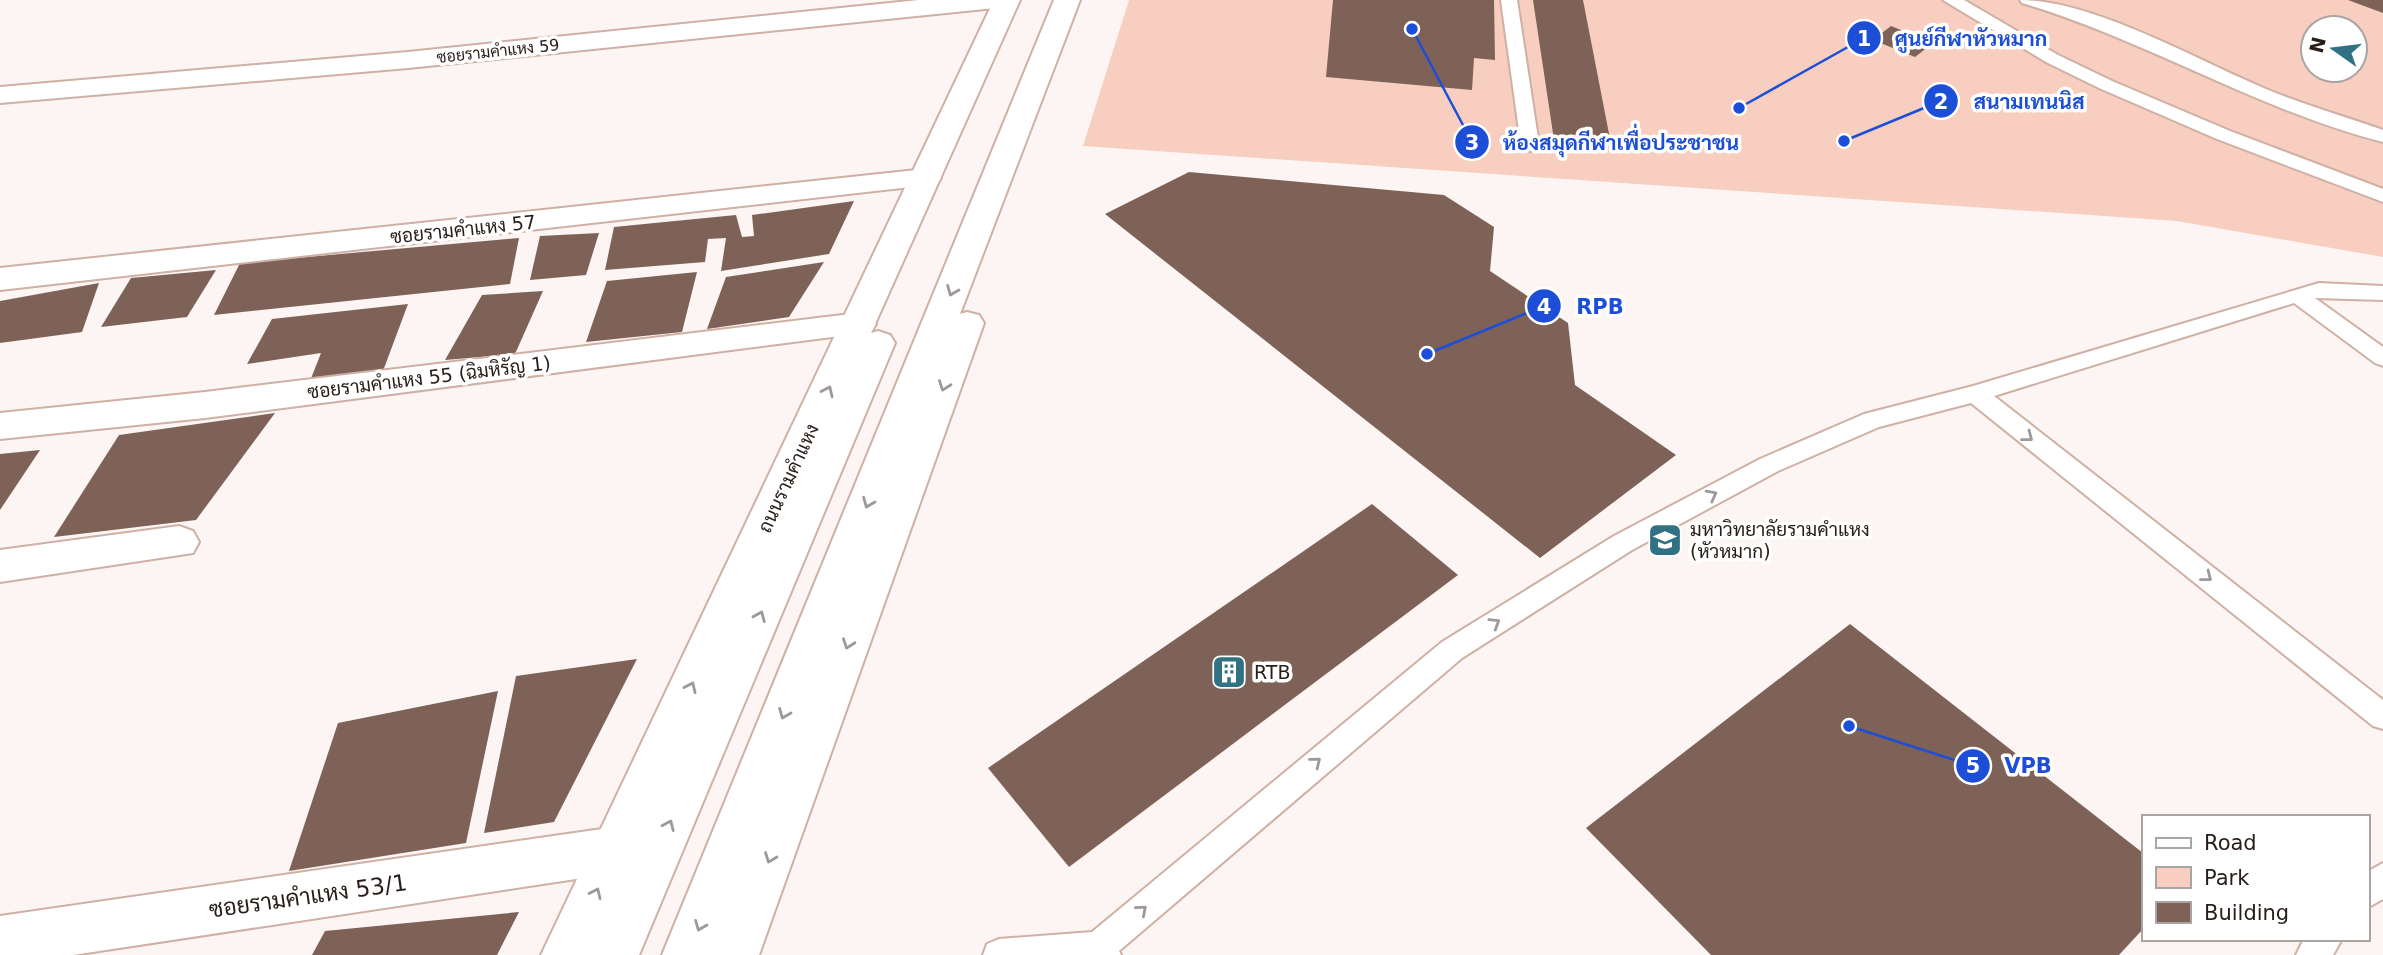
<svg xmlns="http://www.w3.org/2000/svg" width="2383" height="955" viewBox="0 0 2383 955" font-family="'DejaVu Sans',Sarabun,sans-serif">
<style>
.green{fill:#f7cebf;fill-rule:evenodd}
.building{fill:#7e6258}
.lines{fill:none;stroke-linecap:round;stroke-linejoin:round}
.lane-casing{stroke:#cfb0a5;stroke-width:4}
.street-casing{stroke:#cfb0a5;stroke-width:4}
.primary-casing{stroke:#cfb0a5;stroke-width:4}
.lane{fill:#fff;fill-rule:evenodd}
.street{fill:#fff;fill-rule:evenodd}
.primary{fill:#fff;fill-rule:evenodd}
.oneway{stroke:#9e9998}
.labels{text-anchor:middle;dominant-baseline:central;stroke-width:7;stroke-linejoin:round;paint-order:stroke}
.far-street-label{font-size:16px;fill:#281d19;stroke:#fff}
.street-label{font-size:19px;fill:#281d19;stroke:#fff}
.poi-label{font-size:19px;fill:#281d19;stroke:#fff;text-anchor:start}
.near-street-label{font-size:23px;fill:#281d19;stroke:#fff}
.leader{fill:none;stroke:#1d4ed8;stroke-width:2.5}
.callout-dot{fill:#1d4ed8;stroke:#fff;stroke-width:2.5}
.mark-label{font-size:21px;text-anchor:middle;font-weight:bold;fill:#fff}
.callout-label{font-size:21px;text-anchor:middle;font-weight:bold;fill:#1d4ed8;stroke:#fff;stroke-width:7;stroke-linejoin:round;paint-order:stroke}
</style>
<rect width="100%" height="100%" fill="#fcf5f3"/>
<path class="green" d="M1129,0H2383V257L2177,221L1083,146ZM2313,28H2355V70H2313Z"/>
<g class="building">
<polygon points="1333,0 1494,0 1495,60 1474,58 1472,90 1326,77"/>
<polygon points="1533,0 1583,0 1611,144 1554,140"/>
<polygon points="2348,0 2383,0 2383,13"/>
<polygon points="1891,26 1933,43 1915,57 1873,40"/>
<polygon points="1189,172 1444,195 1494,227 1490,271 1568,323 1575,385 1676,455 1540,558 1105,214"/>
<polygon points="854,201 829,254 721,271 726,238 708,239 705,262 605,270 614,227 736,215 742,237 754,236 752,215"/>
<polygon points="599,233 586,275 530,280 540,236"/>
<polygon points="519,238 510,284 214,315 240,263"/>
<polygon points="824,262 789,317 707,329 726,277"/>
<polygon points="216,270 187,317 101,327 131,278"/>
<polygon points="697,272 682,332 586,342 607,281"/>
<polygon points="99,283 82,332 0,343 0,301"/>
<polygon points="543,291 515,354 445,360 482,295"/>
<polygon points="408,304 383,371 310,381 321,353 247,364 272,319"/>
<polygon points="275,413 196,520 54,537 119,435"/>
<polygon points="40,450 0,510 0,454"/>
<polygon points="1372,504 1458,575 1069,867 988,768"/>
<polygon points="1850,624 2143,853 2143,929 2119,955 1711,955 1586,828"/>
<polygon points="637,659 554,822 484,833 516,676"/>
<polygon points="498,691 466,843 289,871 338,723"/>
<polygon points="519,912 497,955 312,955 325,931"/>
</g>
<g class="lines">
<g class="lane-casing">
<g id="lane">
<polygon points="1501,0 1517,0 1539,145 1530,151 1521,145"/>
<polygon points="1943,0 1964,0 2058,55 2112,81 2230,131 2383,189 2383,202 2217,139 2099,88 2046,62"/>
<path d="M2020,0C2093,0 2197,60 2266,89C2304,105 2344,116 2383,130V142C2258,110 2146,40 2022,3Z"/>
<polygon points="2319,283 2383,286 2383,300 2315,298 2383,347 2383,366 2375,363 2294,303 1994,396 2383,700 2383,729 2373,726 1971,403 1879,427 1778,471 1632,550 1462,658 1119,951 1121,955 983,955 987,944 999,939 1092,932 1442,642 1614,536 1760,459 1864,414 1973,386"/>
<polygon points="2383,863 2383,899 2367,908 2367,872"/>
<polygon points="2304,939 2342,939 2333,955 2296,955"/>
</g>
</g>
<g class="street-casing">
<g id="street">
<polygon points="919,0 1008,0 1004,5 995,8 408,68 0,103 0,87 408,52"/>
<polygon points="926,169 937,172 941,178 937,184 0,290 0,268"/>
<polygon points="859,313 871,316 876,324 871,332 205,418 0,439 0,413 205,392"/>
<polygon points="179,526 193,531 199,542 193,553 0,582 0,550"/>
<polygon points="616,827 633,834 640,850 633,866 616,873 73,955 0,955 0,916"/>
</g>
</g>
<g class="primary-casing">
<g id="primary">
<polygon points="994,0 1020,0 871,333 878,331 890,335 895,343 639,955 541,955"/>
<polygon points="1054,0 1080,0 960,314 967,312 979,315 984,323 759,955 662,955"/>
</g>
</g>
<use href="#lane" class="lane"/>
<use href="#street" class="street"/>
<use href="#primary" class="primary"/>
</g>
<defs><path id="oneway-chevron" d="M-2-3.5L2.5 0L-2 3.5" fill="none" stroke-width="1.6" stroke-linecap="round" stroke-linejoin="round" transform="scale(1.75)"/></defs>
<g class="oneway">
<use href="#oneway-chevron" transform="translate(952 291) rotate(112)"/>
<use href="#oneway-chevron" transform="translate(944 386) rotate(110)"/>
<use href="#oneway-chevron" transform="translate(828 391) rotate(-65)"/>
<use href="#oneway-chevron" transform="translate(2028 437) rotate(38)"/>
<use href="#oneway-chevron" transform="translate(1712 495) rotate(-28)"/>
<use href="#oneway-chevron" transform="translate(868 503) rotate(112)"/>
<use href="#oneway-chevron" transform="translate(2207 577) rotate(38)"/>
<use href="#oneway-chevron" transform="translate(760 616) rotate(-67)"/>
<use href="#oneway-chevron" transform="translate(1495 623) rotate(-32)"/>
<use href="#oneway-chevron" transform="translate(848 644) rotate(110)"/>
<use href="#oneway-chevron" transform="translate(691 687) rotate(-65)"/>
<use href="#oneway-chevron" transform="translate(784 714) rotate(112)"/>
<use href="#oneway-chevron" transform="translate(1316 762) rotate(-39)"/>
<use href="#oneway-chevron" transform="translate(669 825) rotate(-67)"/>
<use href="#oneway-chevron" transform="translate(770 858) rotate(111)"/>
<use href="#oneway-chevron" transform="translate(596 893) rotate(-65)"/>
<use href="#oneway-chevron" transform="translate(1142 910) rotate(-41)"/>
<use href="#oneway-chevron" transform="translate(700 926) rotate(112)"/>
</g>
<defs>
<g id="university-square" transform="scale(1.75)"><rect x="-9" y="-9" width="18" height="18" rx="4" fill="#307284" stroke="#fff"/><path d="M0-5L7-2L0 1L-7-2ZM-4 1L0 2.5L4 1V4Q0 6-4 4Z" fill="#fff"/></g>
<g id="building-square" transform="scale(1.75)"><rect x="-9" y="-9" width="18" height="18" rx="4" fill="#307284" stroke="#fff"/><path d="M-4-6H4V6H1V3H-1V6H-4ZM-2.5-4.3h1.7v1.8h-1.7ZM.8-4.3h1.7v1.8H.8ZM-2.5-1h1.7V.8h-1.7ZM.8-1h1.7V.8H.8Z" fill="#fff"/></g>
</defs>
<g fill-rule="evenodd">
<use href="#university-square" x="1665" y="540"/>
<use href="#building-square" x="1229" y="672"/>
</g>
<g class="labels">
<g class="far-street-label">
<text transform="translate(498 51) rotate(-6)">ซอยรามคำแหง 59</text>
</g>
<g class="street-label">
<text transform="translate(463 229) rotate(-6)">ซอยรามคำแหง 57</text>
<text transform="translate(429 377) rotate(-7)">ซอยรามคำแหง 55 (ฉิมหิรัญ 1)</text>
<text transform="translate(788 478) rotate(-65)">ถนนรามคำแหง</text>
</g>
<g class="poi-label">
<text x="1690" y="529">มหาวิทยาลัยรามคำแหง<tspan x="1690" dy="22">(หัวหมาก)</tspan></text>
<text x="1254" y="672">RTB</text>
</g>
<g class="near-street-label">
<text transform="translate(308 896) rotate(-8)">ซอยรามคำแหง 53/1</text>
</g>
</g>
<path class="leader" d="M1739 108L1864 38M1844 141L1941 101M1412 29L1472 142M1427 354L1544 306M1849 726L1973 766"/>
<g class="callout-dot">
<circle cx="1739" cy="108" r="7"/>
<circle cx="1844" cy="141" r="7"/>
<circle cx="1412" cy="29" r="7"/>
<circle cx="1427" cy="354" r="7"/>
<circle cx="1849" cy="726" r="7"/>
<circle cx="1864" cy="38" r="18"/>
<circle cx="1941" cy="101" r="18"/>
<circle cx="1472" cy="142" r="18"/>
<circle cx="1544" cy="306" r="18"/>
<circle cx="1973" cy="766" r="18"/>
</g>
<g class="mark-label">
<text x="1864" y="46">1</text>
<text x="1941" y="109">2</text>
<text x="1472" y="150">3</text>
<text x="1544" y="314">4</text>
<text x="1973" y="773">5</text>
</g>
<g class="callout-label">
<text x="1971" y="46">ศูนย์กีฬาหัวหมาก</text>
<text x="2029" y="109">สนามเทนนิส</text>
<text x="1621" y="150">ห้องสมุดกีฬาเพื่อประชาชน</text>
<text x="1600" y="314">RPB</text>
<text x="2028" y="773">VPB</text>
</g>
<rect x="2142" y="815" width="228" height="126" fill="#ffffff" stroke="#a9a5a3" stroke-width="2"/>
<rect x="2156" y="838" width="35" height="10" fill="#ffffff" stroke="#a9a5a3" stroke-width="2"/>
<text x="2204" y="850" font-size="21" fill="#281d19">Road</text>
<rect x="2156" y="867" width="35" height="21" fill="#f7cebf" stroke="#a9a5a3" stroke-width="2"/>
<text x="2204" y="885" font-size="21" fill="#281d19">Park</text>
<rect x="2156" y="902" width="35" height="21" fill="#7e6258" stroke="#a9a5a3" stroke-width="2"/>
<text x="2204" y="920" font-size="21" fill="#281d19">Building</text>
<g transform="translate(2334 49) rotate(284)"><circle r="33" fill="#ffffff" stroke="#a9a5a3" stroke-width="2"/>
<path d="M0-5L12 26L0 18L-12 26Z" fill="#307284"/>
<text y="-10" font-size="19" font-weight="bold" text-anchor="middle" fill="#281d19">N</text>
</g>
</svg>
